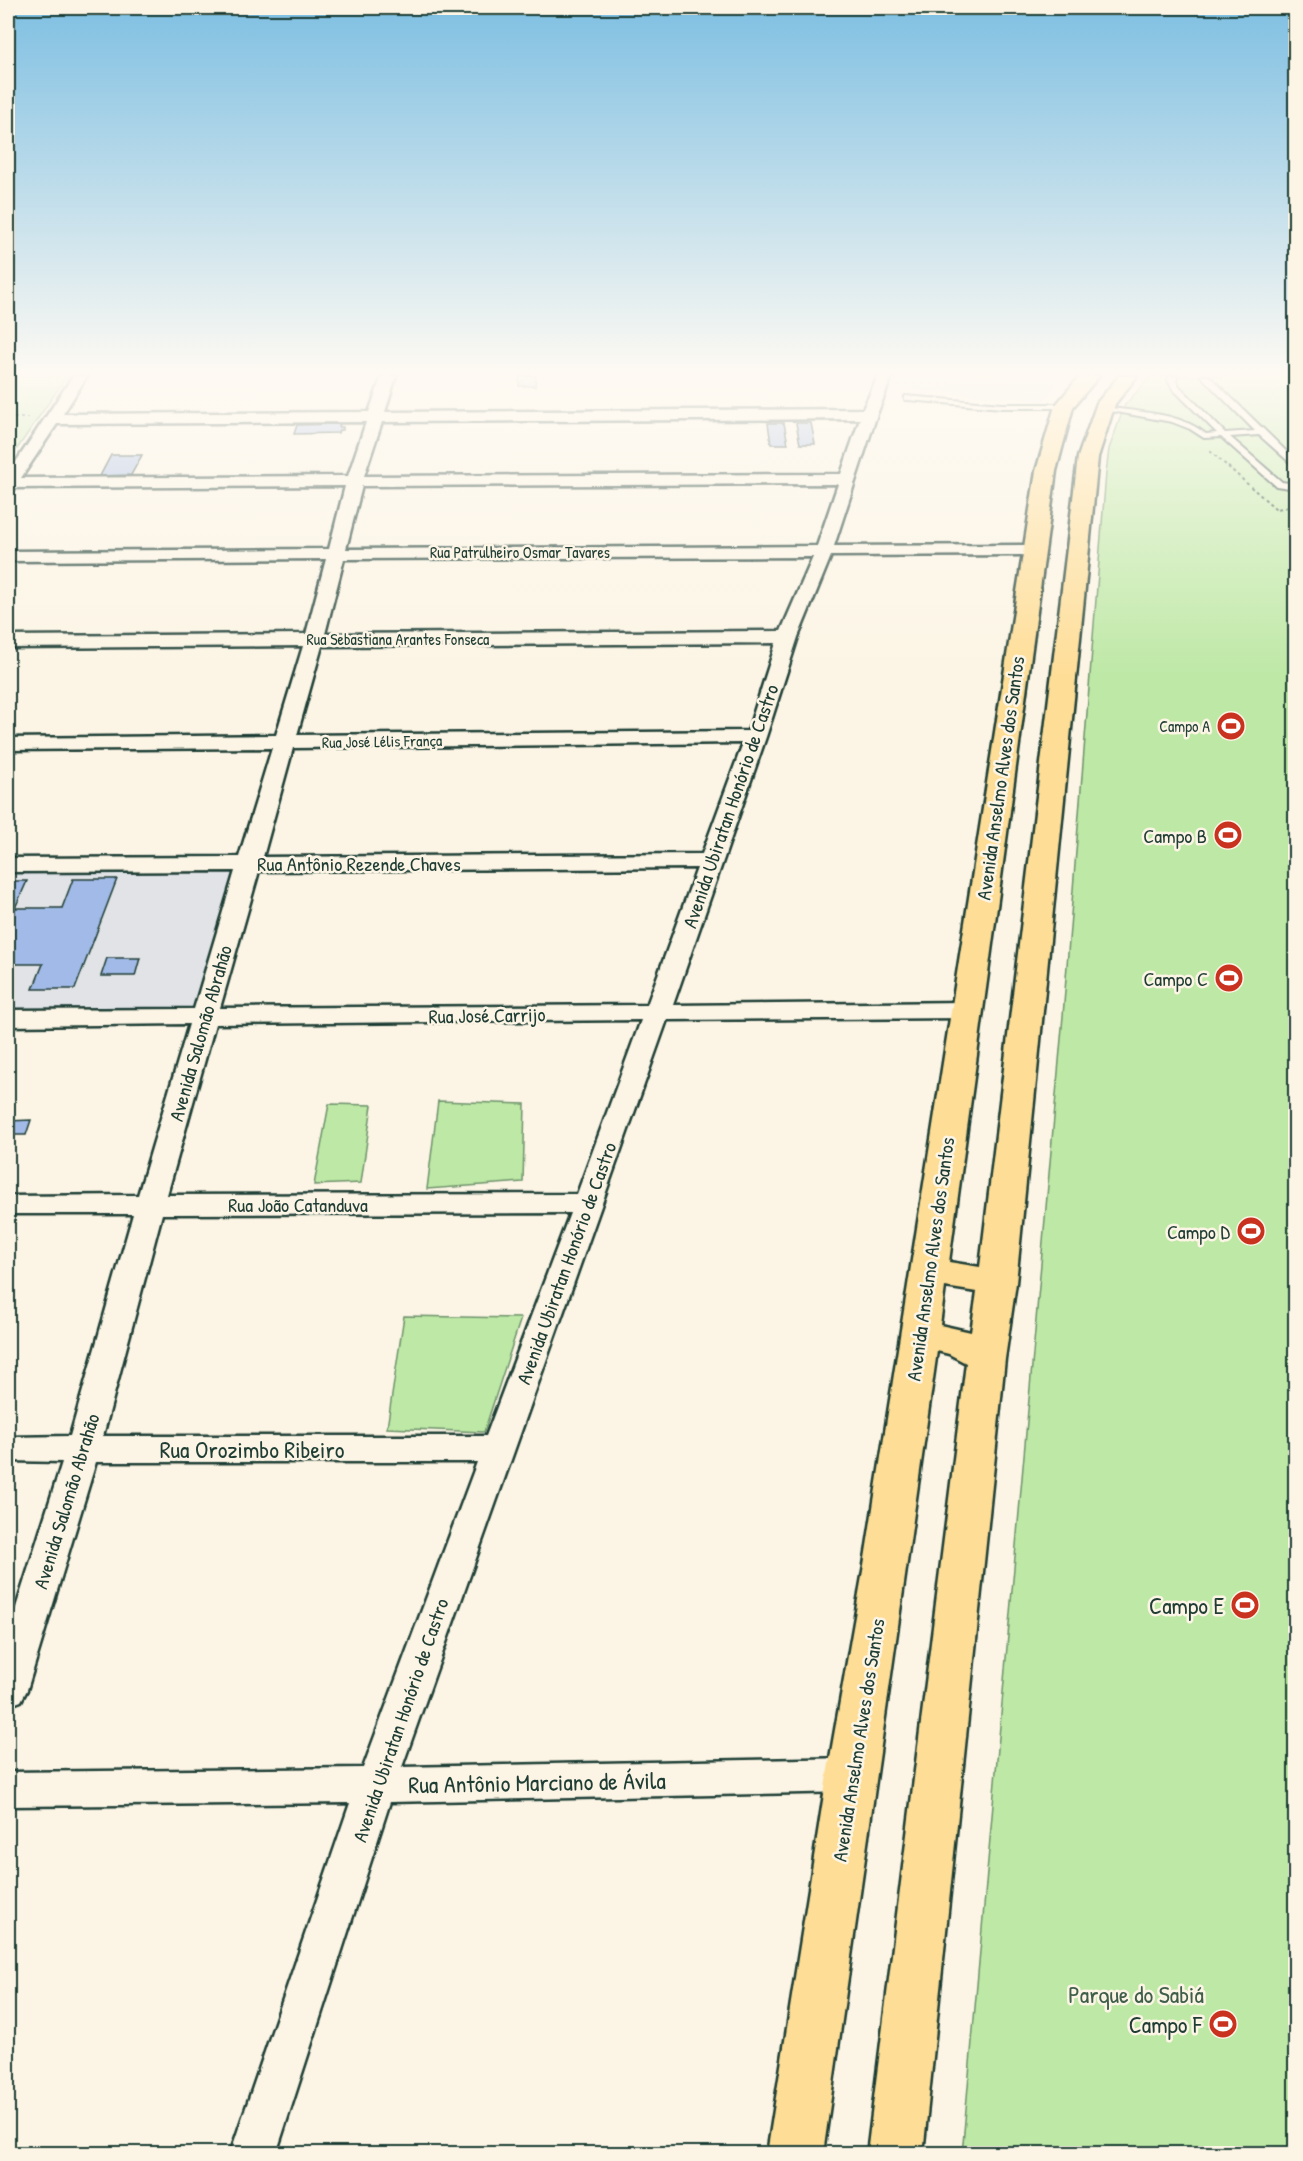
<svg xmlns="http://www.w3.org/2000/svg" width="1303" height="2161" viewBox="0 0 1303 2161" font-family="'Patrick Hand',sans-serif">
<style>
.built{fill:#e1e3e6}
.green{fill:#bde8a5;stroke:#6e926c;stroke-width:1.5}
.building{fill:#a1bae7;stroke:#1f3d34;stroke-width:1.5}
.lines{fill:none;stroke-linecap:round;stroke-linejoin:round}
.lane-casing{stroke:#1f3d34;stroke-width:4}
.street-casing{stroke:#1f3d34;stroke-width:5}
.primary-casing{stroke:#1f3d34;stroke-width:5}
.path{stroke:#1f3d34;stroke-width:2;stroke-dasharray:3 3;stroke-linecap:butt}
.lane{fill:#fcf5e5;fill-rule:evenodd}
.street{fill:#fcf5e5;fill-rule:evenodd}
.primary{fill:#fedd96;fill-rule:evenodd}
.labels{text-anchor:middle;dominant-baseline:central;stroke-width:5;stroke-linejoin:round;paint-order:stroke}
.far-street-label{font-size:16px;fill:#1f3d34;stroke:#fcf5e5}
.far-poi-label{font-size:16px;fill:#1f3d34;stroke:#fcf5e5;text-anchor:end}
.street-label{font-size:20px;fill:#1f3d34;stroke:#fcf5e5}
.poi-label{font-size:20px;fill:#1f3d34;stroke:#fcf5e5;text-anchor:end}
.near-street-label{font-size:24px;fill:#1f3d34;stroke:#fcf5e5}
.near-poi-label{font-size:24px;fill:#1f3d34;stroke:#fcf5e5;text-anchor:end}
.near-park-label{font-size:24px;fill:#3f5f4b;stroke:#fcf5e5}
</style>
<rect width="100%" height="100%" fill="#fcf5e5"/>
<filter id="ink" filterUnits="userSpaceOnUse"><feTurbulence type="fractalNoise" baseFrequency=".0167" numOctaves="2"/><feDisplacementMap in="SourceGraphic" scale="12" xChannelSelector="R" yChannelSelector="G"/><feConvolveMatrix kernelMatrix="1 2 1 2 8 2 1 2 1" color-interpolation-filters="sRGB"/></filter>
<g filter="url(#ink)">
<g class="built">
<polygon points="895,376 1062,376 1044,400 891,388"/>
<polygon points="250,865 208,1015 8,1015 8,866"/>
</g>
<g class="green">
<polygon points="8,376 67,376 8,462"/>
<polygon points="1151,376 1295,376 1295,2153 962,2154 1063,1016 1106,473 1109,449 1125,405"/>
<polygon points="438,1101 525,1104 523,1182 427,1189"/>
<polygon points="329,1104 372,1105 361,1183 314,1185"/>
<polygon points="404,1316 521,1318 484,1432 387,1428"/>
</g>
<g class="building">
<polygon points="520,376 536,376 535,386 519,386"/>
<polygon points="768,423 784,423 788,444 771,444"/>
<polygon points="796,423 811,423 815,444 800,444"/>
<polygon points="340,424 339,427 343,427 343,430 339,430 338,433 294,434 297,425"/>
<polygon points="111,455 142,455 131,475 100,476"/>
<polygon points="73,879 117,879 75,989 33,989 43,964 8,964 8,881 27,881 15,908 62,908"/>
<polygon points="107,958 140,958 135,976 101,976"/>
<polygon points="31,1120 26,1135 8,1135 8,1121"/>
</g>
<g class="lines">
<g class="lane-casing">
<g id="lane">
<path d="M1169,376H1177L1176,381L1179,386L1225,433L1255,431L1201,376H1209L1296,461V468L1259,435L1230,437L1282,482L1296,484V489L1276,486L1221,437L1204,438L1190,429L1172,422L1100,409L1104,407C1137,412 1179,412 1206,434L1217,433L1173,389L1168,381Z"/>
<polygon points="905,396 1002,404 1064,404 1068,406 1064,408 1002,408 908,400 905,400"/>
</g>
</g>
<g class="street-casing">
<path id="street" d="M73,376H87L63,414L369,412L382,376H396L385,412L863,409L878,376H892L877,414L834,546L1033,545L1039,546L1042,550L1039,554L1033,555L831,556L798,637L766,737L673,1005L967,1002L976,1005L980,1010L976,1015L967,1018L667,1020L402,1767L851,1758L865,1763L871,1775L865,1787L851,1792L390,1802L276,2154H230L350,1803L8,1806V1772L363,1768L477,1462H96L27,1690L21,1701L8,1706V1633L62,1462L8,1461V1437L70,1436L133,1214H8V1196L138,1195L189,1024L8,1026V1010L194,1009L235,871L8,872V858L239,857L272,748L8,750V738L276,735L303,646L8,648V636L306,634L326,559L8,561V551L329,549L345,486L8,488V474ZM860,419L841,474L364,476L382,422ZM366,422L348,476L21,478L57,424ZM838,484L817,546L346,549L362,486ZM813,557L781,631L325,634L344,559ZM776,643L748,731L297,735L322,646ZM743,743L702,854L263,857L293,748ZM697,868L647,1005L220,1008L259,871ZM641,1020L577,1194L167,1195L215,1024ZM570,1213L486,1436H103L162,1214Z"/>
</g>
<g class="primary-casing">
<path id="primary" d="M1080,376H1099L1073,407L1056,471L949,1262L980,1267L1078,457L1097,403L1119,376H1137L1115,404L1098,457L1016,1283L1005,1359L923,2154H867L966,1363L949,1354L937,1351L823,2154H767L827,1775L864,1565L1036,471L1055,406ZM945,1287L977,1292L971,1332L940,1325Z"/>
</g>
<g class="path">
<polyline points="8,418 28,418"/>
<polyline points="1210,451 1276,509 1296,506"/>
</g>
<use href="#lane" class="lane"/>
<use href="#street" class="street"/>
<use href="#primary" class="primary"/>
</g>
</g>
<linearGradient id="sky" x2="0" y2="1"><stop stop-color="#7ebfe2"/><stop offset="0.55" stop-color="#fefaf3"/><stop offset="1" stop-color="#fefaf3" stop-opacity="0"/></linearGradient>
<rect width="1303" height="679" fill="url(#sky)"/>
<defs>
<g id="stadium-disc" transform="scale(1.5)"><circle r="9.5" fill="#c8321e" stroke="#fcf5e5"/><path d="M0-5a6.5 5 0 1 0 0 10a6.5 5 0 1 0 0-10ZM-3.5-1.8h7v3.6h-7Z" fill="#fff"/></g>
</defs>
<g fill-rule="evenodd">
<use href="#stadium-disc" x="1231" y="726"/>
<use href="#stadium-disc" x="1228" y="835"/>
<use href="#stadium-disc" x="1229" y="978"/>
<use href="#stadium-disc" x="1251" y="1231"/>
<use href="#stadium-disc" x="1245" y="1605"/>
<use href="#stadium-disc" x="1223" y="2024"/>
</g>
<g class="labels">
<g class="far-street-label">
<text x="520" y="552">Rua Patrulheiro Osmar Tavares</text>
<text x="398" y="639">Rua Sebastiana Arantes Fonseca</text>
<text transform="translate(382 741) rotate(-1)">Rua José Lélis França</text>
</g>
<g class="far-poi-label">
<text x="1210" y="726">Campo A</text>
</g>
<g class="street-label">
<text transform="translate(1000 778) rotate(-82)">Avenida Anselmo Alves dos Santos</text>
<text transform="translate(730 806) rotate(-71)">Avenida Ubiratan Honório de Castro</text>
<text x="359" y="863">Rua Antônio Rezende Chaves</text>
<text transform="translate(487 1015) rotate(-1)">Rua José Carrijo</text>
<text transform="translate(200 1033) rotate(-74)">Avenida Salomão Abrahão</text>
<text x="298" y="1204">Rua João Catanduva</text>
<text transform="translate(930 1259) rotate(-82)">Avenida Anselmo Alves dos Santos</text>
<text transform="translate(566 1263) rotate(-70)">Avenida Ubiratan Honório de Castro</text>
<text transform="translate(66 1501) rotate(-73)">Avenida Salomão Abrahão</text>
<text transform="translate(400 1720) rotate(-71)">Avenida Ubiratan Honório de Castro</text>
<text transform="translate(858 1740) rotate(-81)">Avenida Anselmo Alves dos Santos</text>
</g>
<g class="poi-label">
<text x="1207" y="835">Campo B</text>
<text x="1208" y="978">Campo C</text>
<text x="1230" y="1231">Campo D</text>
</g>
<g class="near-street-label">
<text x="252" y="1449">Rua Orozimbo Ribeiro</text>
<text transform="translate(537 1782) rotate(-1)">Rua Antônio Marciano de Ávila</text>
</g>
<g class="near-poi-label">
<text x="1224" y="1605">Campo E</text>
<text x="1202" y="2024">Campo F</text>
</g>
<g class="near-park-label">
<text x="1136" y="1994">Parque do Sabiá</text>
</g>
</g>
<rect width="1303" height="2161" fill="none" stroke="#fcf5e5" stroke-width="30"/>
<rect x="15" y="15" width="1273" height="2131" fill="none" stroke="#1f3d34" stroke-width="2" filter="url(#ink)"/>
</svg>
